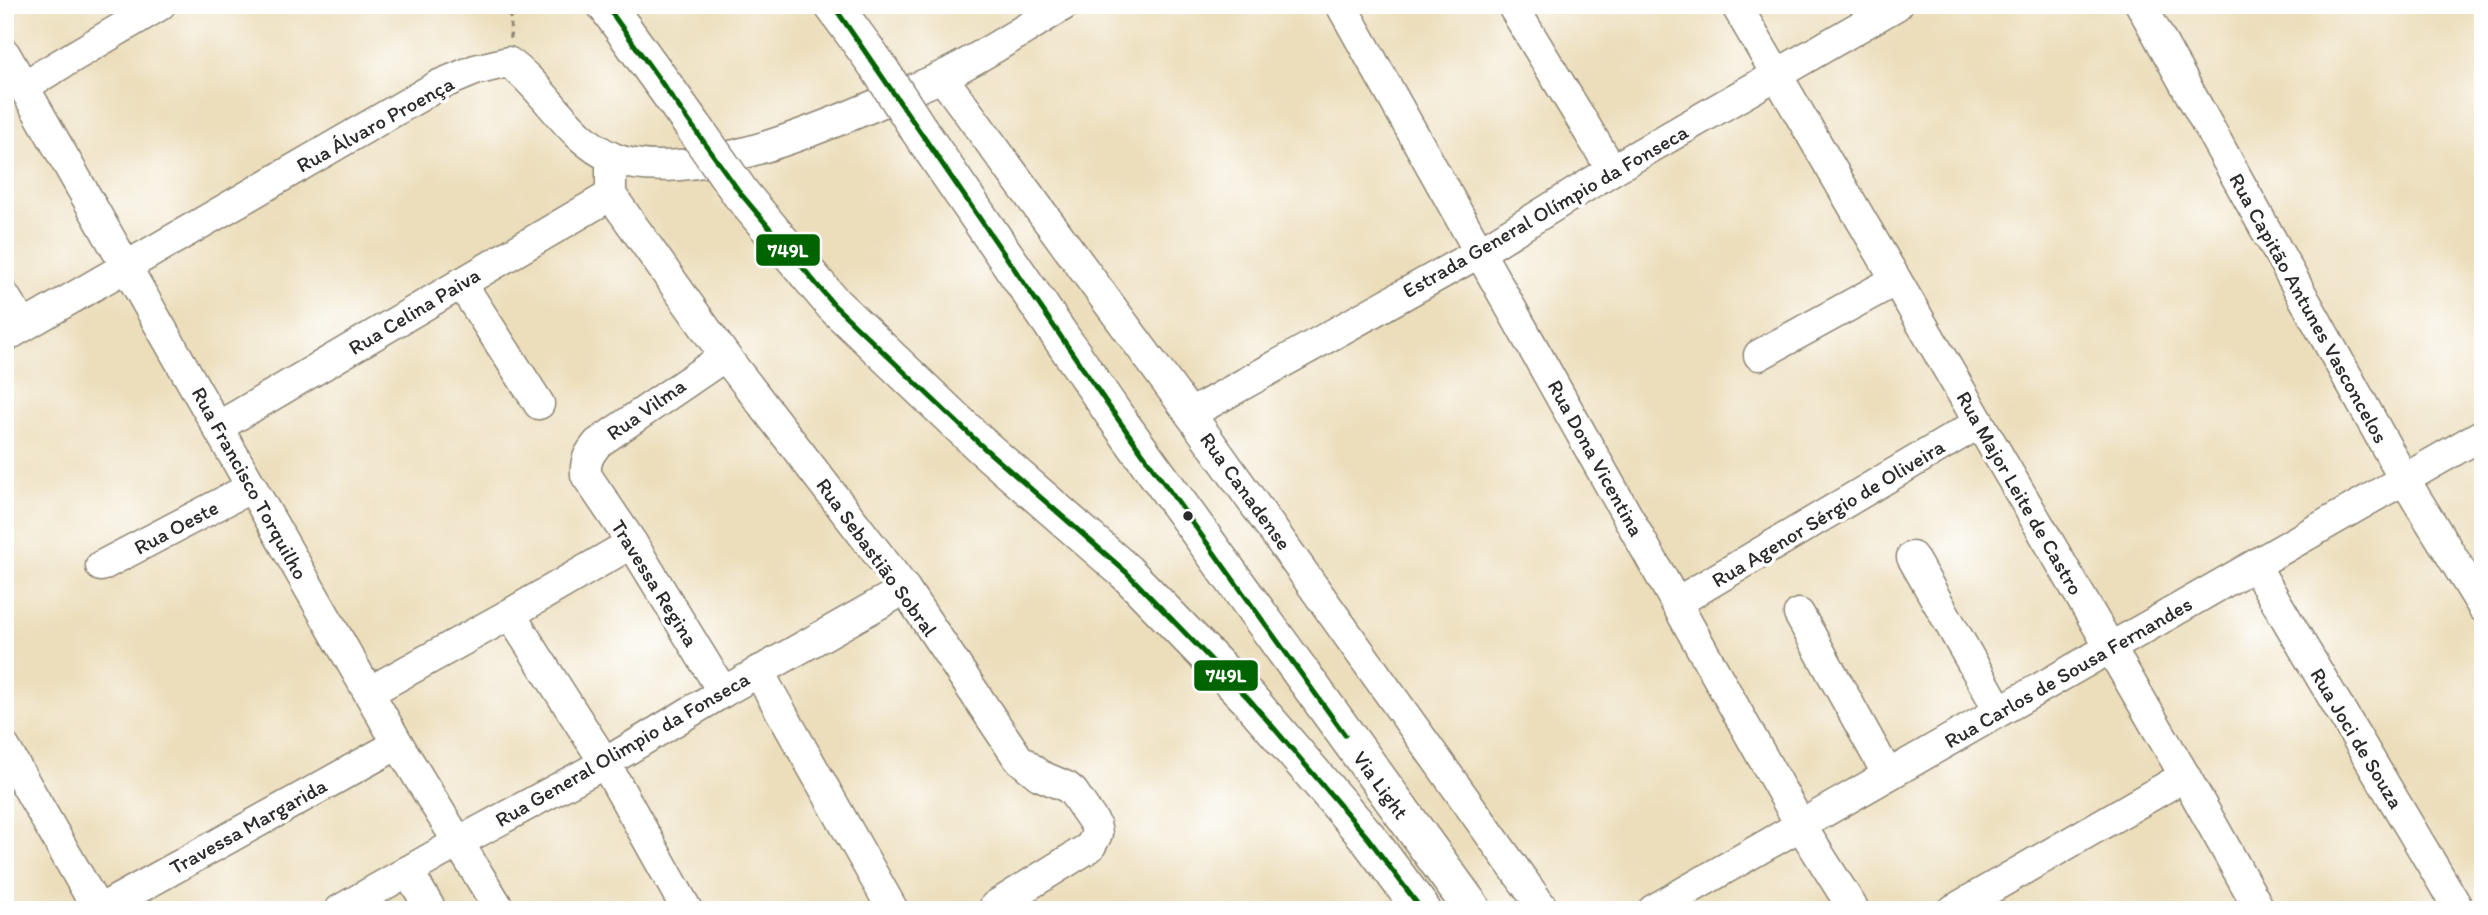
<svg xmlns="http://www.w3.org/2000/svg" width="2488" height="915" viewBox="0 0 2488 915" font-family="Itim,sans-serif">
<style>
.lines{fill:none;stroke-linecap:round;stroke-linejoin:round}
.minor-casing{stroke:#8c8473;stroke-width:33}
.major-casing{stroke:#8c8473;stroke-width:40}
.path{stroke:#8c8473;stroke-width:3.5;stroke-dasharray:5 5;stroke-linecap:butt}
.minor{stroke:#fff;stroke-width:30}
.major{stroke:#fff;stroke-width:37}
.major-bridge-casing{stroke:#8c8473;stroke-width:40;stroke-linecap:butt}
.major-bridge{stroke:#fff;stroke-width:37}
.bus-1-casing{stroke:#fff;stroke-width:10}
.bus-1{stroke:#006400;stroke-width:5}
.bus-dot{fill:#2b2b2b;stroke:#fff;stroke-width:2.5}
.labels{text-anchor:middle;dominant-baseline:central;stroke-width:7;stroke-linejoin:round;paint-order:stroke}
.street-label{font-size:21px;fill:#2b2b2b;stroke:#fff}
.line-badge{stroke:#fff;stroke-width:2.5}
.badge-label{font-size:19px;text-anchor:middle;font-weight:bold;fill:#fff}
</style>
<rect width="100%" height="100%" fill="#fff"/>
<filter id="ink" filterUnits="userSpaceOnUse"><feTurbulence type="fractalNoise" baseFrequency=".0143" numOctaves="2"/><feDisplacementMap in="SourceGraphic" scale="14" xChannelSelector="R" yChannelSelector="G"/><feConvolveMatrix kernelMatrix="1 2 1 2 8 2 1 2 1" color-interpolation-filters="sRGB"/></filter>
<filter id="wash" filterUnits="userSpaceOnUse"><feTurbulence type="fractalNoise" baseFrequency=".00686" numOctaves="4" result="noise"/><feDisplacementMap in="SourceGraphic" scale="28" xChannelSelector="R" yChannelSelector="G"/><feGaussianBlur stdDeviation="1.57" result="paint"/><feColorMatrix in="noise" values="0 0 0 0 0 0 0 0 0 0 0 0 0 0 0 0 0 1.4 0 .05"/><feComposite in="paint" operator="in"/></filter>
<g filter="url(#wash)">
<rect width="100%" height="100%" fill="#ecdebb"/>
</g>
<g filter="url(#ink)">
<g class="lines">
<g class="minor-casing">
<g id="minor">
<polyline points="1341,5 1801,826 1854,910"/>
<polyline points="1512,5 1612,170"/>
<polyline points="1736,5 2185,776 2260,910"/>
<polyline points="2141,5 2404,479 2483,607"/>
<polyline points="5,54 398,744 500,910"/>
<polyline points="942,77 1190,414 1544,910"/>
<polyline points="24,86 160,5"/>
<polyline points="611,157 611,195 725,356 905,589 1018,758 1039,775 1067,787 1073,792 1095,824 1097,834 1090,847 995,906"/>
<polyline points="461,283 539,404"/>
<polyline points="5,297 23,326"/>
<path d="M5,337L439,85L475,70L508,62C546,88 568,139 613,158C684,187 820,129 887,100C905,92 923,86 941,77C983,57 1024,29 1064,5"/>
<polyline points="1759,355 1896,280"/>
<polyline points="1190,414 1480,252 1612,170 1897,5"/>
<polyline points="218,427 611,195"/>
<polyline points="1912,557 1999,710"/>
<polyline points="101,566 252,487"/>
<polyline points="2255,566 2459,910"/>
<polyline points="1676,603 1979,423"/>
<polyline points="510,614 605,763 687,910"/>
<polyline points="1799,614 1888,775"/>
<polyline points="758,671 893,910"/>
<polyline points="369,692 510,614 632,543"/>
<path d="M723,692L632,543L586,475C585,460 589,454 598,443L725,356"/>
<polyline points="5,748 98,910"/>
<polyline points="408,871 431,910"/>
<polyline points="99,910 398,744"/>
<polyline points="340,910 459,842 605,763 723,692 905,589"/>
<polyline points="1653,910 2483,434"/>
<polyline points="1953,910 2185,776"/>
</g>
</g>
<g class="major-casing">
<g id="major">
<polyline points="606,5 696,130"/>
<polyline points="833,5 877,65"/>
<polyline points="919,130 1115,416 1473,910"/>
<polyline points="741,194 834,305 983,447 1126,572 1249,699 1368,838 1422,910"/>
</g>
</g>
<polyline class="path" points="505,5 511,19 510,39"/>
<use href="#minor" class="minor"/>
<use href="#major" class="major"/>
<g class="major-bridge-casing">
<g id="major-bridge">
<polyline points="877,65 919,130"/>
<polyline points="696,130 741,194"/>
</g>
</g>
<use href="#major-bridge" class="major-bridge"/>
<g class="bus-1-casing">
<g id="bus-1">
<polyline points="606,5 741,194 834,305 983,447 1126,572 1249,699 1368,838 1422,910"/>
<polyline points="833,5 1110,408 1345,735"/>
</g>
</g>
<use href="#bus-1" class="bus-1"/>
</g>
</g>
<circle class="bus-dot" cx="1188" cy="516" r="6"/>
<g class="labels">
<g class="street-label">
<text transform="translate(375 124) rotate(-29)">Rua Álvaro Proença</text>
<text transform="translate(1545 211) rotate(-30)">Estrada General Olímpio da Fonseca</text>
<text transform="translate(2309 308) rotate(61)">Rua Capitão Antunes Vasconcelos</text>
<text transform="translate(414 311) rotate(-31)">Rua Celina Paiva</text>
<text transform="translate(646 409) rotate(-35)">Rua Vilma</text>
<text transform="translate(1596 458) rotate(61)">Rua Dona Vicentina</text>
<text transform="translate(250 483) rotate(61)">Rua Francisco Torquilho</text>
<text transform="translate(1246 491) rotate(54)">Rua Canadense</text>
<text transform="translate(2020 493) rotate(60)">Rua Major Leite de Castro</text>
<text transform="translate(1828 513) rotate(-31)">Rua Agenor Sérgio de Oliveira</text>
<text transform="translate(176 527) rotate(-28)">Rua Oeste</text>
<text transform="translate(877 557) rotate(54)">Rua Sebastião Sobral</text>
<text transform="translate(655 583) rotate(58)">Travessa Regina</text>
<text transform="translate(2068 672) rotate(-30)">Rua Carlos de Sousa Fernandes</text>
<text transform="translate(2357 738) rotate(59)">Rua Joci de Souza</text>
<text transform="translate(622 749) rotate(-30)">Rua General Olimpio da Fonseca</text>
<text transform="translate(1381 785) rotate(54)">Via Light</text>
<text transform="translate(248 826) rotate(-29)">Travessa Margarida</text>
</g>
</g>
<g class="line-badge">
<rect x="755" y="233" width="66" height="34" rx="7" fill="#006400"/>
<rect x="1193" y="659" width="66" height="33" rx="7" fill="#006400"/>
</g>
<g class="badge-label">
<text x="788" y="257">749L</text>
<text x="1226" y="682">749L</text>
</g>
<rect width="2488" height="915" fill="none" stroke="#fff" stroke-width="28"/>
</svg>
